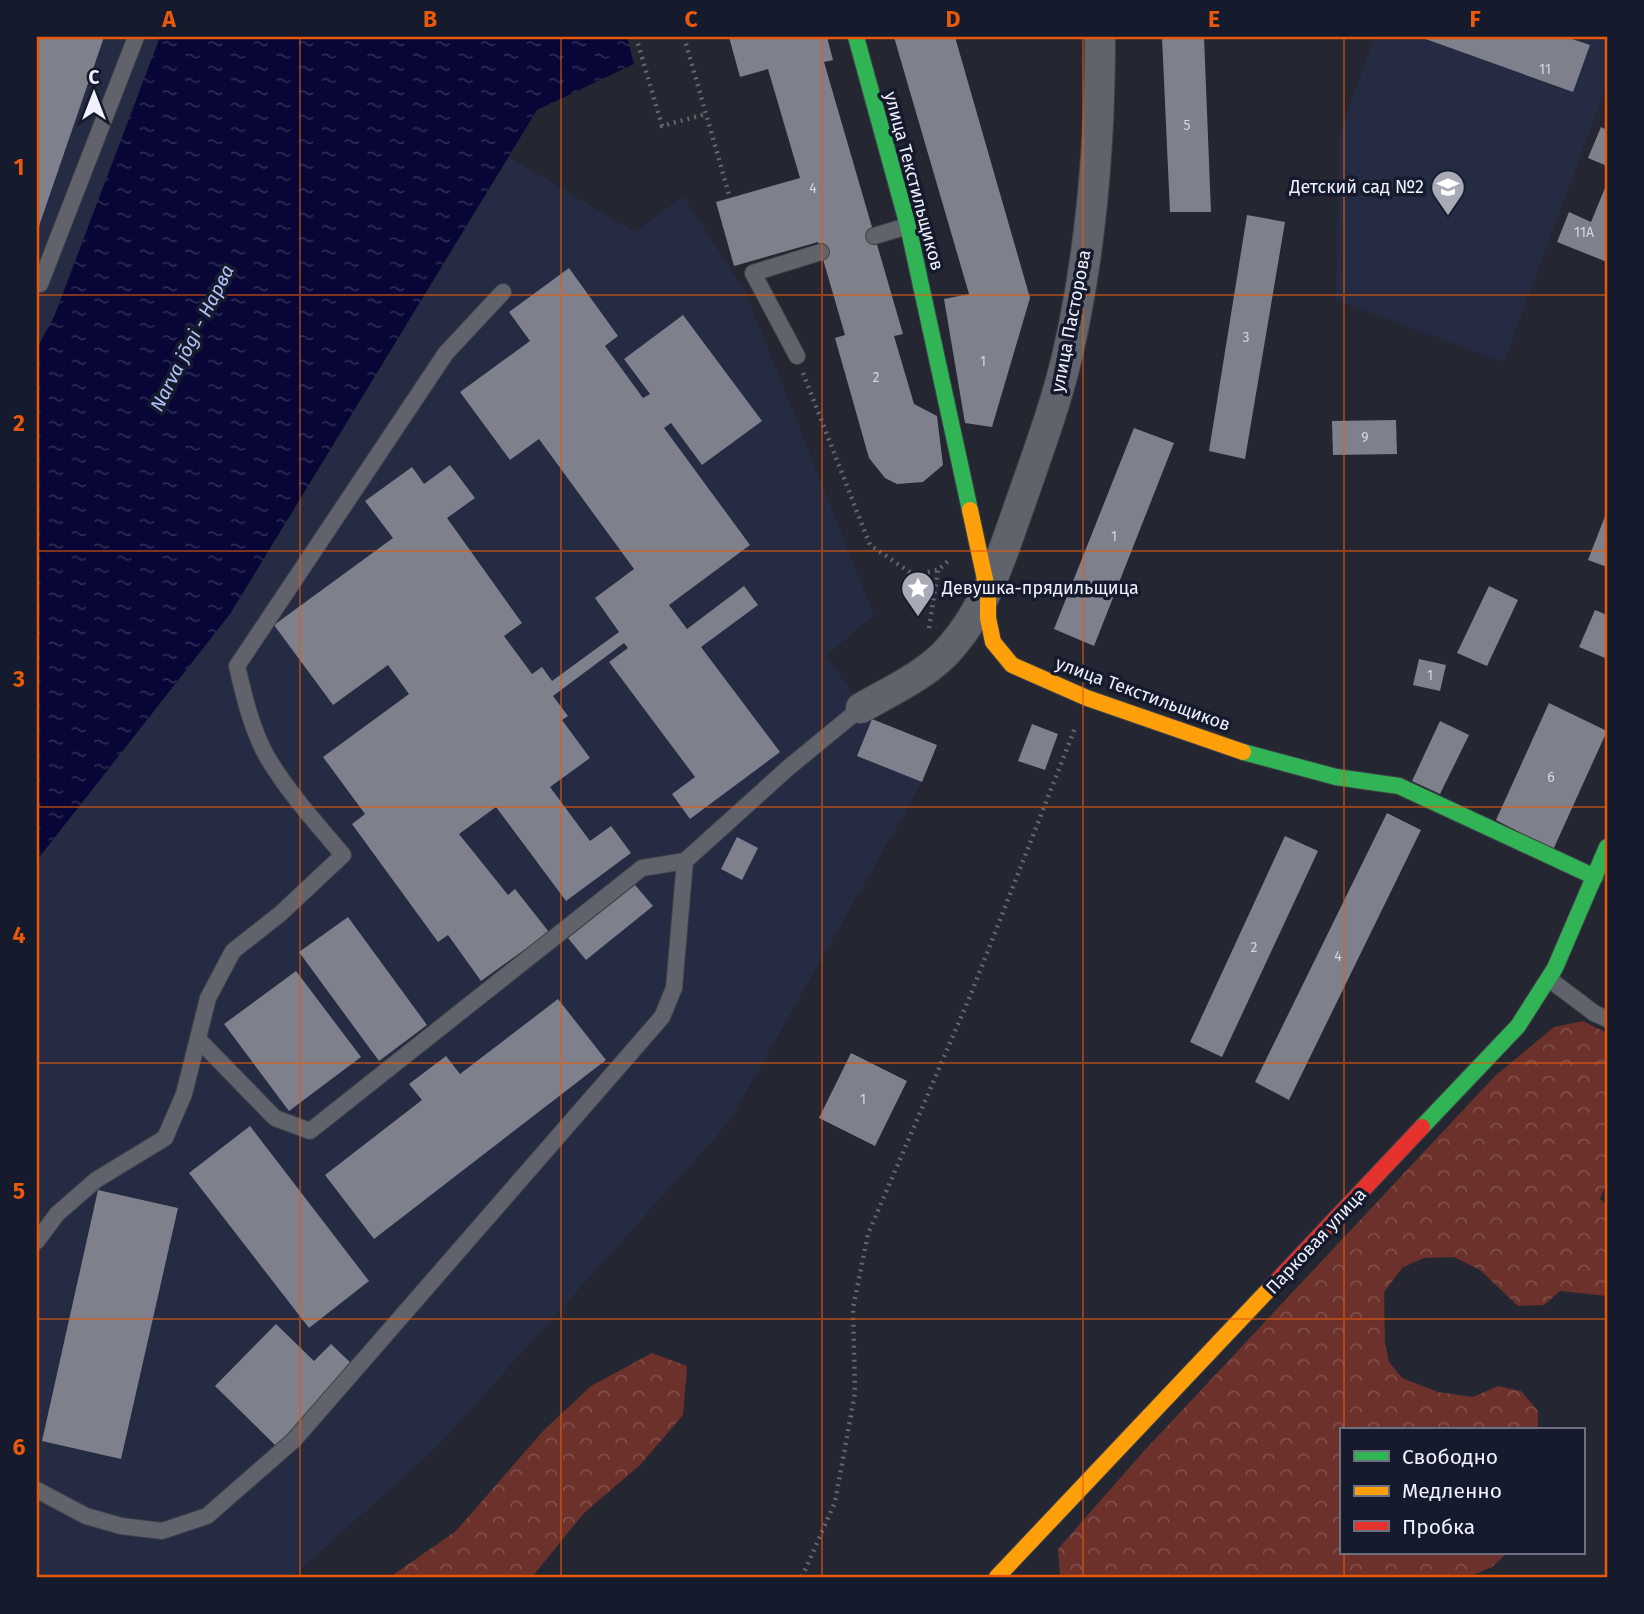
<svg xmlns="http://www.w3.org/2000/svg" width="1644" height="1614" viewBox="0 0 1644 1614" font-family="'Fira Sans',sans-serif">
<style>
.built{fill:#242b42}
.forest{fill:url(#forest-crowns)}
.water{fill:url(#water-ripples)}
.building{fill:#7e818b}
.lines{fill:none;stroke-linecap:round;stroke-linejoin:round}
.lane-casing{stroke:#3f4249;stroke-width:18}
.street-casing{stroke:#3f4249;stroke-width:32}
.fast-casing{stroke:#3f4249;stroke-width:18}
.slow-casing{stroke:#3f4249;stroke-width:18}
.jam-casing{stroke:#3f4249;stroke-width:18}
.path{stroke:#63666d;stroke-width:4.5;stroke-dasharray:2 5;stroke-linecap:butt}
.lane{stroke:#60636b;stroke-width:16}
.street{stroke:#60636b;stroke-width:30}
.fast{stroke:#30b455;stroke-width:16}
.slow{stroke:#ff9f0a;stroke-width:16}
.jam{stroke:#e5322d;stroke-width:16}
.grid{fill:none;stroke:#e8590c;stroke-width:2;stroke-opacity:0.55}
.labels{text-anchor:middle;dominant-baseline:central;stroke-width:7;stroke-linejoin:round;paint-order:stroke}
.number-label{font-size:14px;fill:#d3d6e0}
.street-label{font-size:18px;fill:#eff2fd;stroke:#151a2c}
.poi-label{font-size:18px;fill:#eff2fd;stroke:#151a2c;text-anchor:end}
.water-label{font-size:19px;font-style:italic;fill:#b1c3f7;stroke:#151a2c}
.neatline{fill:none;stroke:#e8590c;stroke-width:2.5}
.grid-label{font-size:23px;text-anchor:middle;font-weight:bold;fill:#e8590c}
</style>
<defs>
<pattern id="forest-crowns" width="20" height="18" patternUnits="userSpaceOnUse" patternTransform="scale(1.75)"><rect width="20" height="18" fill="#6b312a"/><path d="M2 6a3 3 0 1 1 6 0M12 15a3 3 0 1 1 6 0" fill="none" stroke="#804f4a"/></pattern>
<pattern id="water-ripples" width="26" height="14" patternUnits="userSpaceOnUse" patternTransform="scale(1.75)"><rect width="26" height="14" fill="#070636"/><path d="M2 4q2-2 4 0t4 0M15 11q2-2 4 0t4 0" fill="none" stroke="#2b2b54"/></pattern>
</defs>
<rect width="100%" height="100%" fill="#242731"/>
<g class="built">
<polygon points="37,37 160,37 54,317 37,348"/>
<polygon points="1375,37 1607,37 1607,84 1504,362 1336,300 1339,134"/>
<polygon points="509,157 635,232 683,196 745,291 874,615 826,656 872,719 937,745 922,782 729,1122 438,1446 292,1577 37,1577 37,860 230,614"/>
</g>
<g class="forest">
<polygon points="1583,1021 1607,1033 1607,1182 1600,1199 1607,1205 1607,1296 1560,1291 1544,1305 1518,1306 1480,1270 1454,1257 1424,1258 1403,1267 1384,1292 1385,1343 1389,1362 1402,1378 1438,1392 1473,1397 1498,1386 1521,1391 1538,1411 1538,1430 1341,1430 1341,1553 1507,1553 1492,1567 1469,1577 1064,1577 1060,1575 1058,1549 1143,1452 1495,1076 1554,1027"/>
<polygon points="652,1353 687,1366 683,1415 640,1465 584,1513 532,1577 390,1577 456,1531 544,1430 591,1386"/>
</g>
<polygon class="water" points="160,37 627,37 634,64 537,110 230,614 37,860 37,348 54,317"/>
<g class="building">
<polygon points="37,37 104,37 37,232"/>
<polygon points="729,37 827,37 833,60 824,62 903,334 894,336 914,404 937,416 943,465 923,482 897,484 885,478 869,458 835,338 845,335 818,242 734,266 716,202 800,178 768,69 740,77"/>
<polygon points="894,37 955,37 1030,298 992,427 965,423 944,299 969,294"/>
<polygon points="1162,37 1204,37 1211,212 1170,212"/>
<polygon points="1420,37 1566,37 1590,45 1573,92"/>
<polygon points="1601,127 1607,130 1607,166 1588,158"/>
<polygon points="1607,183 1607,262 1557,242 1569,212 1591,222"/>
<polygon points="1247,215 1285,222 1245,459 1209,451"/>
<polygon points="569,268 618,336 605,346 643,398 650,394 624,359 683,315 762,421 702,465 671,423 664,428 750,545 669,605 687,629 744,586 758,605 701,647 780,752 690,819 672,794 695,777 609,662 628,648 624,643 553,696 568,716 562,720 590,758 550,787 590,841 611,826 631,853 566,901 496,807 459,834 508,895 515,889 549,932 481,981 448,935 438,942 352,824 365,814 323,757 409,694 388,665 333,705 274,625 393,538 365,501 412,467 424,484 450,465 475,498 447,518 522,623 504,636 532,674 542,667 552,681 619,632 595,598 634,569 539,439 510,460 460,392 530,341 509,312"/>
<polygon points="1396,420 1397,454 1333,455 1332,421"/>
<polygon points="1134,428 1174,443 1094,646 1054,629"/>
<polygon points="1607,511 1607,567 1588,560"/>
<polygon points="1489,586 1518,600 1487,666 1457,653"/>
<polygon points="1595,610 1607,615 1605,658 1579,647"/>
<polygon points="1419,659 1446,665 1440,691 1413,685"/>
<polygon points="1549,703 1607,731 1553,850 1496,820"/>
<polygon points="872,719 937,745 922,782 857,756"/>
<polygon points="1440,721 1469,735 1440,794 1412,781"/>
<polygon points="1032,724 1058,734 1045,770 1018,761"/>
<polygon points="1387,813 1421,830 1289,1100 1255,1082"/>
<polygon points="1285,836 1318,851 1222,1057 1190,1042"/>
<polygon points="737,837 758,848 742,880 721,869"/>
<polygon points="635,885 653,906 586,960 568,938"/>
<polygon points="348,917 427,1025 379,1061 299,952"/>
<polygon points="296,971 361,1057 289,1111 224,1024"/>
<polygon points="558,999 606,1060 374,1239 325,1175 422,1100 409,1084 446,1056 460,1074"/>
<polygon points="851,1053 907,1081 875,1146 819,1118"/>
<polygon points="250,1126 369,1281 309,1328 189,1173"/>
<polygon points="98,1190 178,1208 121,1459 42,1441"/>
<polygon points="276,1324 314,1361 331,1344 354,1366 276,1446 215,1386"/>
</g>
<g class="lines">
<g class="lane-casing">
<g id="lane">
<polyline points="874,236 908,226"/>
<polyline points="37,283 40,284 136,37"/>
<polyline points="797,356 753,273 821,252"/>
<polyline points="1549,979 1594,1013 1607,1019"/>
<polyline points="199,1040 275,1118 310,1131 642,868 685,861"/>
<path d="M37,1241L57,1214L96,1180L165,1138L184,1094L208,998L233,951L280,914L343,855C316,823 287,791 266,755C251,727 244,696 237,666L446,353L503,292"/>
<polyline points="37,1490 86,1516 121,1526 162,1531 207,1516 294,1440 662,1017 674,988 685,861 788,768 861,708"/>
</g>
</g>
<g class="street-casing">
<path id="street" d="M861,708C892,690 929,674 952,646C988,604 1002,554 1020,504C1037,455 1055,407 1067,357C1091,253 1100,144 1100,37"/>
</g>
<g class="fast-casing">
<g id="fast">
<polyline points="856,37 908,226 970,510"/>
<polyline points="1243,752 1336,777 1399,786 1595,877"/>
<polyline points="1422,1127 1518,1026 1555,968 1607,847"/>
</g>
</g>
<g class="slow-casing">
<g id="slow">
<polyline points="970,510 988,593 988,618 993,642 1012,665 1087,698 1243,752"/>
<polyline points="997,1577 1275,1283"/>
</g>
</g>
<g class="jam-casing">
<polyline id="jam" points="1275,1283 1422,1127"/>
</g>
<g class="path">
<polyline points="636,37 662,126 706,114"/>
<polyline points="684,37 730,198"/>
<polyline points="803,373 870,545 914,575 938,570 948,561"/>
<polyline points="929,628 938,570"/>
<polyline points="802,1577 835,1502 855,1393 853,1308 868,1234 971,994 1075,728"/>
</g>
<use href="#lane" class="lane"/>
<use href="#street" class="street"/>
<use href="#fast" class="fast"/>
<use href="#slow" class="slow"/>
<use href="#jam" class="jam"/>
</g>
<path class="grid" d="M300,37V1577M561,37V1577M822,37V1577M1083,37V1577M1344,37V1430M37,295H1607M37,551H1607M37,807H1607M37,1063H1607M37,1319H1607M1344,1553V1577"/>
<defs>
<g id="school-pin" transform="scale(1.75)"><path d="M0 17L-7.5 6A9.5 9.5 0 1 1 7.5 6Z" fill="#a8abb6" stroke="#151a2c"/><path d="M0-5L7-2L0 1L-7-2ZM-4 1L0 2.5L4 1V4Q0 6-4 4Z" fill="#fff"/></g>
<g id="sight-pin" transform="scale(1.75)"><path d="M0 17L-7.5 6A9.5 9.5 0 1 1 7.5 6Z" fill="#a8abb6" stroke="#151a2c"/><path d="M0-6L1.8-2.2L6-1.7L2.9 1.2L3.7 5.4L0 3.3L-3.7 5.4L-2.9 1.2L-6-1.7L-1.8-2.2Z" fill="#fff"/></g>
</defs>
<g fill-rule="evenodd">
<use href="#school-pin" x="1448" y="187"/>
<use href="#sight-pin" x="918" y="588"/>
</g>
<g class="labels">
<g class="number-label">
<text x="1545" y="69">11</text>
<text x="1187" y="125">5</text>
<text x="813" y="188">4</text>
<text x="1584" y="232">11А</text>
<text x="1246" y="337">3</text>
<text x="983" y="361">1</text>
<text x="876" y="377">2</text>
<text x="1365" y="437">9</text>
<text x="1114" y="536">1</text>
<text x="1430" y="675">1</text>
<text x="1551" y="777">6</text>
<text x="1254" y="947">2</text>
<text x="1338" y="956">4</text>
<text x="863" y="1099">1</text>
</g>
<g class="street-label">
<text transform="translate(914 181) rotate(75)">улица Текстильщиков</text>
<text transform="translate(1071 321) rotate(-79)">улица Пасторова</text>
<text transform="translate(1143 694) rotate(20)">улица Текстильщиков</text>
<text transform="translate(1316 1241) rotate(-47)">Парковая улица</text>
</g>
<g class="poi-label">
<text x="1424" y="187">Детский сад №2</text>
<text x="942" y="588" text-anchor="start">Девушка-прядильщица</text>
</g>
<g class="water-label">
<text transform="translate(192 338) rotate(-63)">Narva jõgi - Нарва</text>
</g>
</g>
<rect width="1644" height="1614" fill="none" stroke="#151a2c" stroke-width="77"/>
<rect x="1340" y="1428" width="245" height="126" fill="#151a2c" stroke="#6c7080" stroke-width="2"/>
<rect x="1354" y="1451" width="35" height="10" fill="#30b455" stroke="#6c7080" stroke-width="2"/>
<text x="1402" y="1464" font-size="21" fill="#eff2fd">Свободно</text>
<rect x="1354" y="1486" width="35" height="10" fill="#ff9f0a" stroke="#6c7080" stroke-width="2"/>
<text x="1402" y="1498" font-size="21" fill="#eff2fd">Медленно</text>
<rect x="1354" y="1521" width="35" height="10" fill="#e5322d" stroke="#6c7080" stroke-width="2"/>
<text x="1402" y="1534" font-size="21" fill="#eff2fd">Пробка</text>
<g transform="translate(94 94)" stroke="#151a2c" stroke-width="5" paint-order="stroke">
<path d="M0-5L12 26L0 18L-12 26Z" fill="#eff2fd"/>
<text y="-10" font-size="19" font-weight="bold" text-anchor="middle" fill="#eff2fd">С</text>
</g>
<rect x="38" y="38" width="1568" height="1538" class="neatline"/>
<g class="grid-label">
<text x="169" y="27">A</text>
<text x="430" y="27">B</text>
<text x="691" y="27">C</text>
<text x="953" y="27">D</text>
<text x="1214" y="27">E</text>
<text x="1475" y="27">F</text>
<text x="19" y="175">1</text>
<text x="19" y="431">2</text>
<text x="19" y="687">3</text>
<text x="19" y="943">4</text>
<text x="19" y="1199">5</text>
<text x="19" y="1455">6</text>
</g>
</svg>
